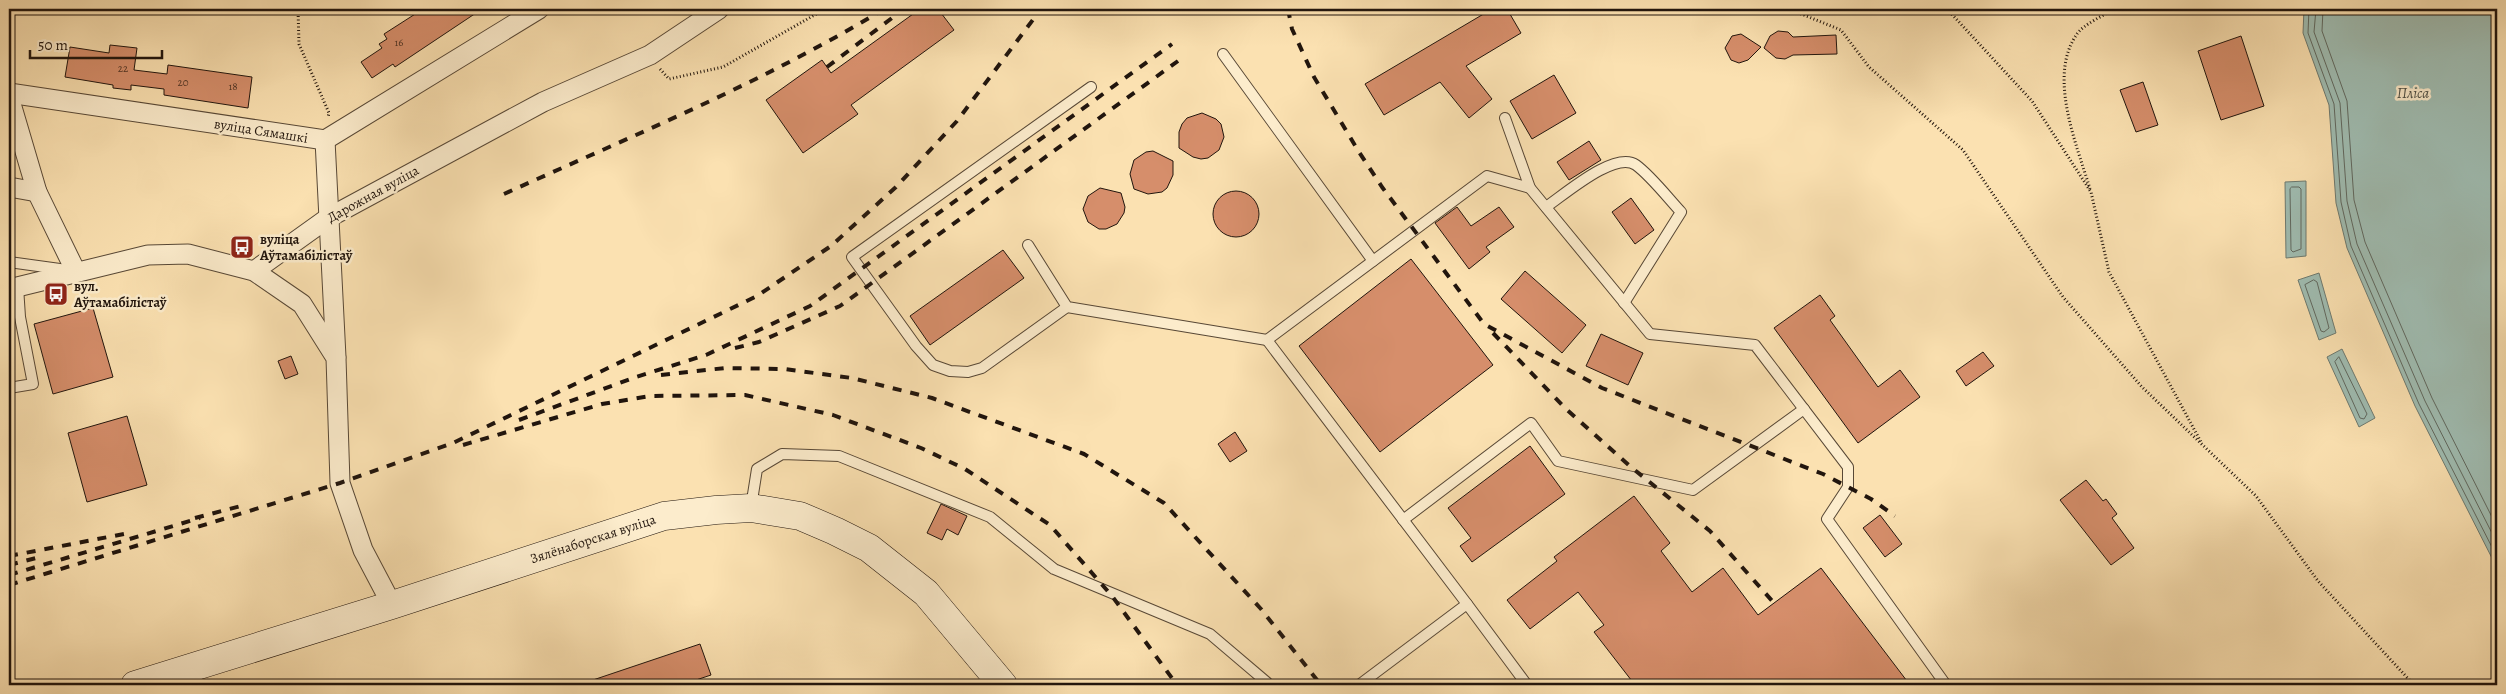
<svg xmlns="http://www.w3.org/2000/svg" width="2506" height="694" viewBox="0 0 2506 694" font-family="Alegreya,serif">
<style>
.water{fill:#9fbcb1;stroke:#6d796f}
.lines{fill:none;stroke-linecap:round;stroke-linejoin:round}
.shore{stroke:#60685f;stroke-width:1}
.building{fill:#d68e6b;stroke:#21150d}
.lane-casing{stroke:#584836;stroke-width:12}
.street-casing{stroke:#584836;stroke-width:21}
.secondary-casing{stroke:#21150d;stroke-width:29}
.path{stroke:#21150d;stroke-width:3;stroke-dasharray:1 2.5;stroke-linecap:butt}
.lane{stroke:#fceccc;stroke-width:10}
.street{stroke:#fceccc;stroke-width:19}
.secondary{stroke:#fceccc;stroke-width:28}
.rail{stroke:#21150d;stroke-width:4;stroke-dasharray:9 9;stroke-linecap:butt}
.labels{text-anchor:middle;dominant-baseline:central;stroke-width:5;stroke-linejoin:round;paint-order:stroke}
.number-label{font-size:11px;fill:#4e3324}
.street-label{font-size:14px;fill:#21150d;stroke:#fceccc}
.poi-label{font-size:14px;font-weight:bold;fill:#21150d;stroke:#fceccc;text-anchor:start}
.water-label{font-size:15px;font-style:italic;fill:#4d4f46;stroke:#fceccc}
</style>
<rect width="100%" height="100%" fill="#fbe1b1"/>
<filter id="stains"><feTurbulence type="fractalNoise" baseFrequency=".004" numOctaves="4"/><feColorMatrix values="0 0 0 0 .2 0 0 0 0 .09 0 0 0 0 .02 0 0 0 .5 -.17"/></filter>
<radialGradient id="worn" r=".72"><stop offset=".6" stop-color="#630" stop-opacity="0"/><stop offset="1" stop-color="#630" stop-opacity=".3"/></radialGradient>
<g class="water">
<polygon points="2304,9 2497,9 2497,568 2415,406 2347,248 2336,203 2329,105 2303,33"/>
<polygon points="2306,181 2306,256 2286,258 2285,182"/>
<polygon points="2319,273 2336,333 2319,340 2298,280"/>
<polygon points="2342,349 2375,418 2359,427 2327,357"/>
</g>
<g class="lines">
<g class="shore">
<polyline points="2309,9 2308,33 2334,104 2341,202 2351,246 2419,404 2497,557"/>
<polyline points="2316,9 2314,32 2340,103 2347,201 2357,244 2425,401 2497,543"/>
<polyline points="2323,9 2322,31 2347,101 2354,200 2365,242 2432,398 2497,527"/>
<polygon points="2292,187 2299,187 2301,189 2301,249 2293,252 2291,250 2290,189"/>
<polygon points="2314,280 2317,282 2329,328 2324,332 2321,331 2305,285"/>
<polygon points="2339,357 2367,414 2364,419 2360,418 2335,362"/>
</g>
</g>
<g class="building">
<polygon points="423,9 482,9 395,67 393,64 372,78 361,62 382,48 379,44 387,39 384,34"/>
<polygon points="920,9 938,9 954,30 851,105 858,114 803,153 766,100 822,60 831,73"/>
<polygon points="1492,9 1507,9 1521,33 1466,66 1492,99 1469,118 1440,82 1384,115 1365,84"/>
<polygon points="1778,31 1788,32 1793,37 1836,35 1837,54 1793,55 1785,59 1776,58 1764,48 1770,36"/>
<polygon points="1741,34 1761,47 1748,60 1739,63 1731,60 1725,48 1732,36"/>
<polygon points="2241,36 2264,106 2221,120 2198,51"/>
<polygon points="110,45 137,48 134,70 167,74 168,65 252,77 248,108 164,95 164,89 131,85 131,90 113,88 113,85 65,77 70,47 109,53"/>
<polygon points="1554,75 1576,113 1532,139 1510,101"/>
<polygon points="2143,82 2158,125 2136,132 2120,90"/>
<polygon points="1202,113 1216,119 1221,124 1224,137 1219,150 1208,158 1201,159 1193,157 1179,148 1179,132 1182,124 1187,118"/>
<polygon points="1589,141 1601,160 1569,180 1557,162"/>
<polygon points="1153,151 1173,161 1173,175 1167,188 1162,192 1148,194 1134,189 1130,174 1134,160 1146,152"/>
<polygon points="1100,188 1121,193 1125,207 1124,213 1117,224 1106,229 1099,229 1088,222 1083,209 1088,196"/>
<circle cx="1236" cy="214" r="23"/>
<polygon points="1631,198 1654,230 1635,244 1612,212"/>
<polygon points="1457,207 1471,226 1499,207 1514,227 1486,247 1490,252 1469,269 1435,223"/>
<polygon points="1003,250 1024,278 930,345 910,316"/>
<polygon points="1411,259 1493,365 1380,452 1299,346"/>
<polygon points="1525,271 1586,325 1562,353 1501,299"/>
<polygon points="1820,295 1835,316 1830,320 1878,387 1900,370 1920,397 1858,443 1774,328"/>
<polygon points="93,308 113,377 53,394 34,324"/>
<polygon points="1601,334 1643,353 1628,385 1586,366"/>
<polygon points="1983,352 1994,366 1966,386 1956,371"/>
<polygon points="291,356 298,374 285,379 278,361"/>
<polygon points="127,416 147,485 87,502 68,433"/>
<polygon points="1235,432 1247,451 1230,462 1218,444"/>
<polygon points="1530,446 1565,494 1472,562 1460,546 1471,538 1448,508"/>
<polygon points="2086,480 2103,501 2106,499 2117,514 2112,518 2134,548 2111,565 2060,500"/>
<polygon points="1634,496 1670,543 1661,551 1692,592 1723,568 1758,615 1821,568 1910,685 1635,685 1594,632 1604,625 1578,592 1530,629 1507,600 1557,561 1554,557"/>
<polygon points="941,504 967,516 958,535 947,529 942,540 927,533"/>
<polygon points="1880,515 1902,544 1885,557 1863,528"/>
<polygon points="700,644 711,675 681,685 584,685 584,683"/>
</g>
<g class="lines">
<g class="lane-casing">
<g id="lane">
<polyline points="1223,54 1373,261"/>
<polyline points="1505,118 1530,188 1650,334 1755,345 1848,467 1848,487 1827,519 1946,685"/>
<path d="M1546,207C1564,195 1615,150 1636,165C1651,176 1668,198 1681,212L1624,303"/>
<polyline points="1028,245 1067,307 1267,340"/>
<polyline points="9,262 67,270"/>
<polyline points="1067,307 982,368 968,372 950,371 933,365 916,346 852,257 1091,87"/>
<polyline points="9,388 33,384 20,317 18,287"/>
<polyline points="751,507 757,469 782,454 839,456 990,517 1054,569 1210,634 1270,685"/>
<polyline points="1403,520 1531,423 1558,461 1693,490 1804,409"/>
<polyline points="1467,604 1527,685"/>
<polyline points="1359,685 1467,604 1267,340 1487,176 1530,188"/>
</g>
</g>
<g class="street-casing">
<g id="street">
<polyline points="9,93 325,140 539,9"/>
<polyline points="9,97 37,192 76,272"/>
<polyline points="325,140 336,357"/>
<polyline points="9,187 37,192"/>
<polyline points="254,271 328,218 543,102 650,55 719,9"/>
<polyline points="9,289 148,255 188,254 254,271 302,304 336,358 340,483 363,550 392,605"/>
</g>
</g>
<g class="secondary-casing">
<polyline id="secondary" points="135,685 392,605 664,516 716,510 751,508 800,516 835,531 869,548 926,593 1003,685"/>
</g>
<g class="path">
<polyline points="298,9 299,44 329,113 328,117"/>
<polyline points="1775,9 1794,11 1804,9"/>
<polyline points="1947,9 2032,101 2091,192 2109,272 2201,442"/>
<polyline points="1794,11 1841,30 1869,67 1963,150 2063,297 2142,387 2256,496 2318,581 2414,685"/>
<polyline points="660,69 669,79 723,67 825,9"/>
<path d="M2090,189C2077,145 2047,76 2077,34C2084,24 2103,16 2114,9"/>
</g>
<use href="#lane" class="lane"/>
<use href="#street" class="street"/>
<use href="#secondary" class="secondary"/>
<g class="rail">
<polyline points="1288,9 1292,29 1314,77 1359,152 1382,187 1484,324 1602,388 1823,474 1871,499 1895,516"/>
<polyline points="827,67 904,9"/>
<path d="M504,194C632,136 764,82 884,9"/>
<polyline points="1493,333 1565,408 1631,467 1710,531 1774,603"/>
<polyline points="735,348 759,342 840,306 1178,61"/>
<polyline points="661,375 725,368 784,369 852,378 932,398 1084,454 1164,503 1261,609 1321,685"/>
<polyline points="519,420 636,377 706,355 810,306 1172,44"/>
<polyline points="463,445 602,404 650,396 745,395 833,415 921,448 965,469 1050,525 1112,596 1177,685"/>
<polyline points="195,518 241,506"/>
<polyline points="9,556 124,534"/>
<polyline points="9,565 40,557"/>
<polyline points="9,575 200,518"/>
<polyline points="9,585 340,483 453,443 757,296 831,246 896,187 957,121 1041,9"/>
</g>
</g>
<defs>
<g id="bus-square" transform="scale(1.25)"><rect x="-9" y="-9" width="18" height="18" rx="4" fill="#8f2418" stroke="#fceccc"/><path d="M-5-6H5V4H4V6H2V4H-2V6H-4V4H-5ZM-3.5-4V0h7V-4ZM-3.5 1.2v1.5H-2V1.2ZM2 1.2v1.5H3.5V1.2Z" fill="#fff"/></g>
</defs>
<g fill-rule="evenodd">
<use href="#bus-square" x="242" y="247"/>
<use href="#bus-square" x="56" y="294"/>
</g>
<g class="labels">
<g class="number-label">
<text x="399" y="42">16</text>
<text x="123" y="68">22</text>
<text x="183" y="82">20</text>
<text x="233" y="86">18</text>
</g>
<g class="street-label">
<text transform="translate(261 131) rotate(9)">вуліца Сямашкі</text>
<text transform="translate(373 194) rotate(-29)">Дарожная вуліца</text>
<text transform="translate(593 539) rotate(-18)">Зялёнаборская вуліца</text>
</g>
<g class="poi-label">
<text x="260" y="239">вуліца<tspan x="260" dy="16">Аўтамабілістаў</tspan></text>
<text x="74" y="286">вул.<tspan x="74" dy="16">Аўтамабілістаў</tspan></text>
</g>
<g class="water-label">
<text x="2413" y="93">Пліса</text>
</g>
</g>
<rect width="2506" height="694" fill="none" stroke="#fbe1b1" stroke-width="30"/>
<rect x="10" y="10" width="2486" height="674" fill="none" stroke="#21150d" stroke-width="2.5"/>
<rect x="15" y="15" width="2476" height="664" fill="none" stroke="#21150d"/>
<path d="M30 50v8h132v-8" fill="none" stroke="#21150d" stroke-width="2.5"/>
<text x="38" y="50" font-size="15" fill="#21150d" stroke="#fceccc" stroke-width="4" paint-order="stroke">50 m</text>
<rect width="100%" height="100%" filter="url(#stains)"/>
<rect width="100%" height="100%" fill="url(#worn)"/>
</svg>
